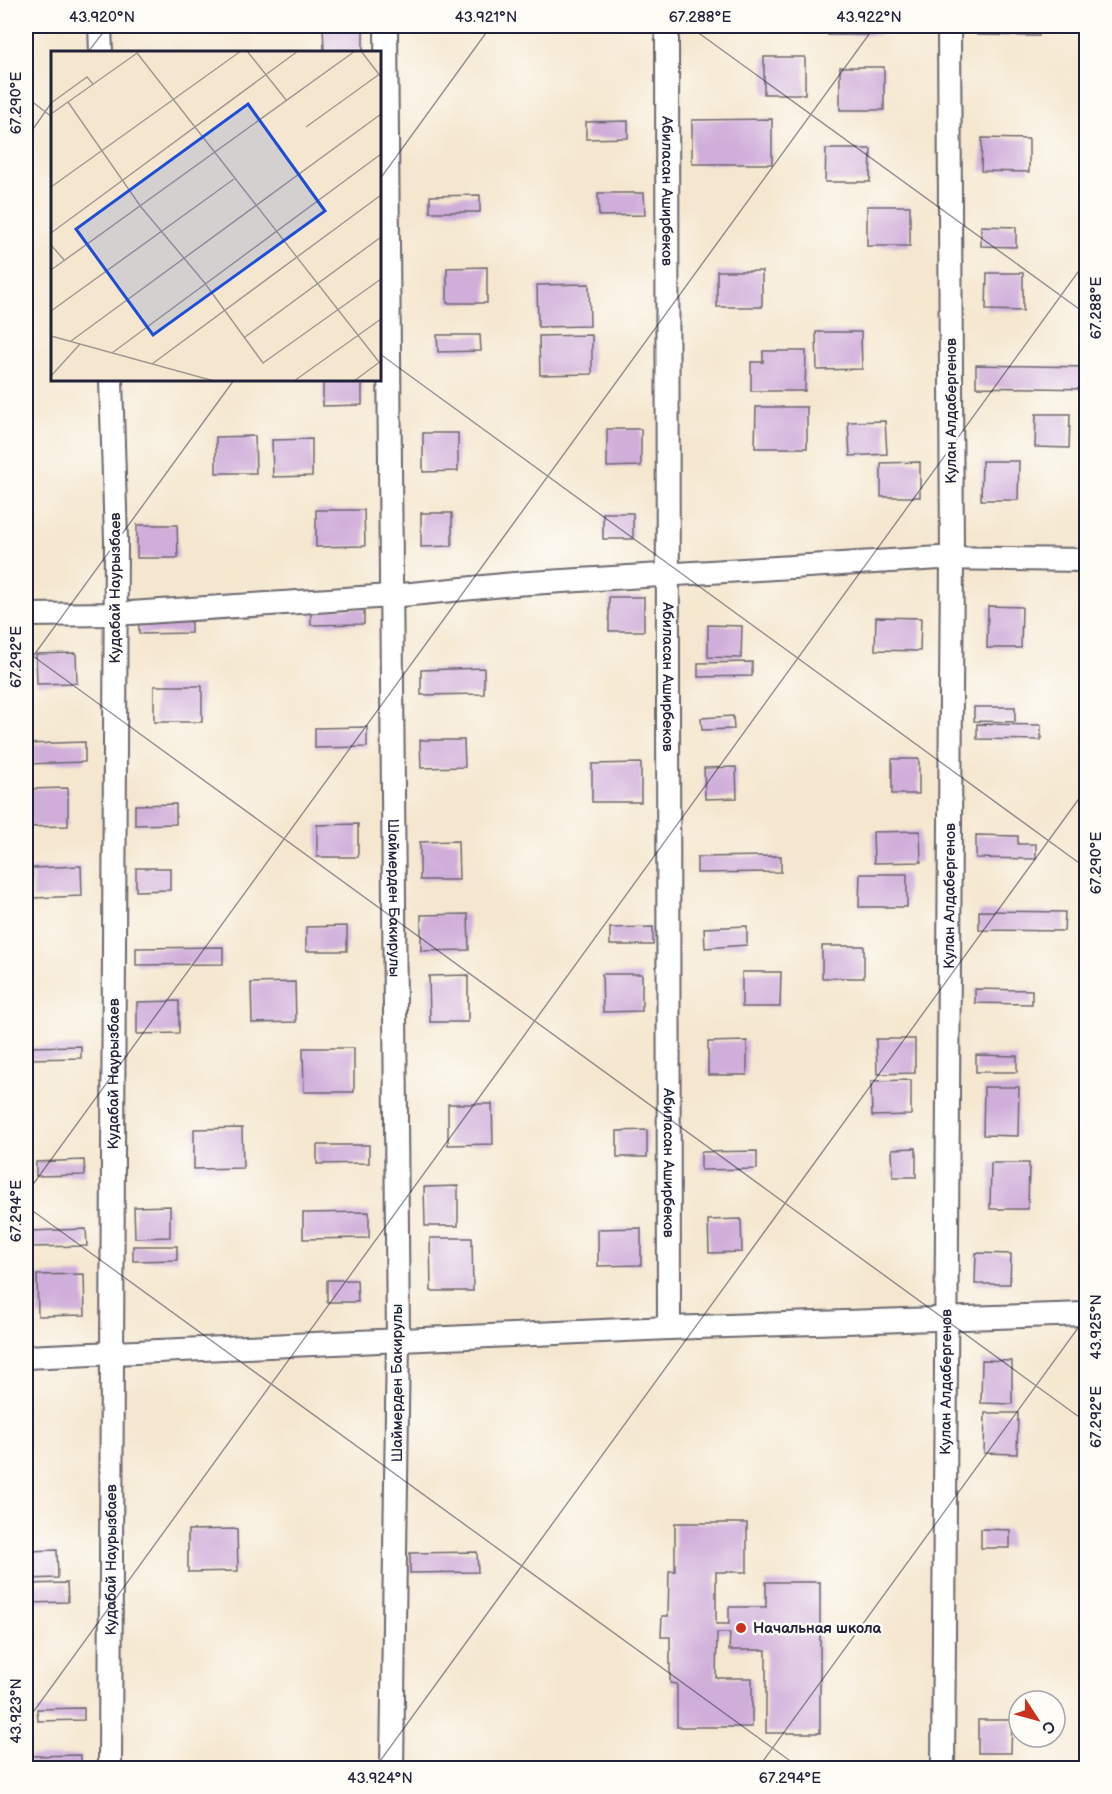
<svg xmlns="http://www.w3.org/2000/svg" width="1112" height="1794" viewBox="0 0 1112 1794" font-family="'Balsamiq Sans',sans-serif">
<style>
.building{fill:#d0aeda}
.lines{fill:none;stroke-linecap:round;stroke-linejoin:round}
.minor-casing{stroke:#6c676f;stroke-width:26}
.minor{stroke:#fff;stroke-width:22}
.ticks{fill:none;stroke:#22223b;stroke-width:1.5;stroke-opacity:0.45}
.poi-dot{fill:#c8321e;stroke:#fdfcf7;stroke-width:2}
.labels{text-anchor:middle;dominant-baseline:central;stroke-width:5;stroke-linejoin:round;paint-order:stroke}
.street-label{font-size:15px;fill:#22223b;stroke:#fdfcf7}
.poi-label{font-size:15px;font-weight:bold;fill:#22223b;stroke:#fdfcf7;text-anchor:start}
.inset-road{fill:none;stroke:#a19894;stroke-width:1.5}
.view{fill:#1d4ed8;fill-opacity:0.15;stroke:#1d4ed8;stroke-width:3}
.inset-edge{fill:none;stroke:#22223b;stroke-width:3}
.neatline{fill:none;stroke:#22223b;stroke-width:2}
.ticks-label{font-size:15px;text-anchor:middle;fill:#22223b}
</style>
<rect width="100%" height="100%" fill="#fdfcf7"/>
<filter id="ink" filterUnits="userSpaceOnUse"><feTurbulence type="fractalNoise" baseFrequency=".0167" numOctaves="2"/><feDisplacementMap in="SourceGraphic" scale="12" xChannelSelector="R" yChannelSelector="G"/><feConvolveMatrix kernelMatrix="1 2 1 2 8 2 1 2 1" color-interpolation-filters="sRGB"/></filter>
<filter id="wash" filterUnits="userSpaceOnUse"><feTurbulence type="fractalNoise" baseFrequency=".008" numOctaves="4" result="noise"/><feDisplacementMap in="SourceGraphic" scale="24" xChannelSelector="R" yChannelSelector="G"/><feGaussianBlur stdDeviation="1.35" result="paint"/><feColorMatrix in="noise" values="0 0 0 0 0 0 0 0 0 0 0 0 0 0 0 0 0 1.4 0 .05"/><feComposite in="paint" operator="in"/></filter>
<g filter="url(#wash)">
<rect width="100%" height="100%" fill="#f5e7cf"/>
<g id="blocks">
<g class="building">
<polygon points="323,26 363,26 363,52 324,52"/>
<rect x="828" y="26" width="51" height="9"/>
<polygon points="977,26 1039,26 1039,36 977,35"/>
<rect x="764" y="57" width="41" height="37"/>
<rect x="840" y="67" width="44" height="43"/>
<polygon points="772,119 772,164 692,164 692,120"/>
<polygon points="628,121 628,138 586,139 586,122"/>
<polygon points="982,138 1029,139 1029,172 981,171"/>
<polygon points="826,149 871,149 870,182 825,182"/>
<polygon points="598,193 644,193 645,215 599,216"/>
<polygon points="480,195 480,212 430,212 430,196"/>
<rect x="867" y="206" width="43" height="40"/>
<polygon points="981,226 1016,227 1016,247 981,246"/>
<polygon points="487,267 487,303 447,303 447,268"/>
<rect x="717" y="271" width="45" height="36"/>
<polygon points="987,273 1023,273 1023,311 986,310"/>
<polygon points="589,284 590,326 538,327 537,285"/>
<polygon points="816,332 861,332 862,369 817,370"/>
<polygon points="437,335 480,335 481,351 438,352"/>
<polygon points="592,335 592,374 540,375 539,336"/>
<polygon points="763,351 806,351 805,391 751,391 751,362 763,362"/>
<polygon points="976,365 1086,367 1086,389 976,387"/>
<polygon points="323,380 362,380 362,405 323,406"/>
<polygon points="756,407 807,407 807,448 755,448"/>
<polygon points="1036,414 1070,414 1069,448 1035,447"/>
<polygon points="885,421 887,454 850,456 848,422"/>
<polygon points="607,429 641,429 641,466 607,467"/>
<polygon points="423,433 458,433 458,471 423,472"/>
<polygon points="255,436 256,473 216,473 216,437"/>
<polygon points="312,439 312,476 273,477 272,440"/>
<polygon points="982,461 1019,461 1018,500 981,500"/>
<polygon points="920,462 920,497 881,497 881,463"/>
<polygon points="316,510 364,510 365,546 316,547"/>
<polygon points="421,513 452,513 452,546 421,547"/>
<rect x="603" y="513" width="30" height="26"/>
<polygon points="137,525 177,525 178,558 137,558"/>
<rect x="609" y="597" width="35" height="34"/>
<polygon points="988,606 1022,607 1021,648 987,648"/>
<polygon points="364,608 364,624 311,625 311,609"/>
<polygon points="139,615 191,615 191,633 139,634"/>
<polygon points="876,617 921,618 920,651 875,650"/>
<polygon points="708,625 742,626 741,658 708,657"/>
<polygon points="76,653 77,683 37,684 36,654"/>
<polygon points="752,662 752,676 698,677 698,663"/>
<polygon points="484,668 484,694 421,695 421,670"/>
<rect x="154" y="686" width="48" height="36"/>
<polygon points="974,707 1015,707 1015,722 974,721"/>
<polygon points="733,716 734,729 702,730 701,718"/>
<polygon points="977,724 1041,725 1041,740 977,739"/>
<polygon points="367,727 367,747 315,748 315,728"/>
<polygon points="420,740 464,740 465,767 421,768"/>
<polygon points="85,742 85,762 26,764 26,744"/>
<rect x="892" y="759" width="27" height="35"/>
<polygon points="641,763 641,802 592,802 592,764"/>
<polygon points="736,767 737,798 705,799 704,768"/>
<polygon points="68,788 68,826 26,827 26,789"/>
<polygon points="176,804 176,824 135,825 135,805"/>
<polygon points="358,824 358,857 317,857 317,825"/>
<polygon points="920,831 921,862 874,863 873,832"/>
<polygon points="976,835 1018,836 1018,844 1036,844 1036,859 976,858"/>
<polygon points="458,841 459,880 420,880 420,842"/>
<polygon points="781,856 781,872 697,873 697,857"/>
<polygon points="81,866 82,896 33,898 32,868"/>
<polygon points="136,868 170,868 170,890 136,891"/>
<polygon points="860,874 907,874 907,907 859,907"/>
<polygon points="979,911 1065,912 1064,931 979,930"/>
<polygon points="468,914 469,950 421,951 421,915"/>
<polygon points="347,926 347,951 306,951 306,927"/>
<polygon points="747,926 747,945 705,948 704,928"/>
<polygon points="653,927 653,945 610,945 610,928"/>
<rect x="822" y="946" width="42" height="32"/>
<polygon points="223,947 223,964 136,965 136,948"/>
<polygon points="742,972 781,972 780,1007 742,1007"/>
<polygon points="602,974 642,974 642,1011 603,1012"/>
<polygon points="468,975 468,1022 430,1022 429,976"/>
<polygon points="295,982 296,1022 252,1023 251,983"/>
<polygon points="975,989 1032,990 1032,1004 975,1003"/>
<polygon points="179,1001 179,1033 137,1034 137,1002"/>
<polygon points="876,1039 915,1039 915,1073 877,1074"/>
<polygon points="747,1041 747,1075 708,1075 708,1042"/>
<polygon points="81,1046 81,1058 26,1059 26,1047"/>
<polygon points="303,1048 354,1048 354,1092 304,1092"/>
<polygon points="976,1055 1017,1056 1017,1072 976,1072"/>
<polygon points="911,1080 911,1115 872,1116 871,1081"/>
<polygon points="984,1087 1019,1087 1018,1136 983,1135"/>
<polygon points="448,1104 492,1104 493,1144 448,1145"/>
<polygon points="242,1128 243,1168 194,1169 194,1129"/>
<polygon points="647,1130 647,1157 617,1157 617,1131"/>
<polygon points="317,1145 369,1145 369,1163 317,1164"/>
<polygon points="916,1148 916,1177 893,1177 892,1149"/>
<polygon points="757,1151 757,1169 701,1170 701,1152"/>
<polygon points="84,1160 85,1175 36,1176 36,1162"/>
<polygon points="991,1163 1029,1163 1028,1209 990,1209"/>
<polygon points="458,1186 458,1226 425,1226 424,1187"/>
<polygon points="170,1206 170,1237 135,1238 134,1207"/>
<polygon points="369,1212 369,1238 303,1239 303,1213"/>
<polygon points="741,1219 742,1252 709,1253 708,1220"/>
<polygon points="641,1228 641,1265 598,1266 598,1229"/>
<polygon points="86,1229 87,1246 29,1247 29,1231"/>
<polygon points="430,1238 472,1238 473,1291 431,1291"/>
<polygon points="133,1246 177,1246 177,1260 133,1261"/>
<polygon points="976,1253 1011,1254 1010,1284 975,1284"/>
<polygon points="84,1274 85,1315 38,1316 37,1275"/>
<polygon points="327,1280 357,1280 358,1302 327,1302"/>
<polygon points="982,1360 1012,1361 1012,1404 981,1403"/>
<polygon points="985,1413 1018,1413 1017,1454 984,1453"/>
<polygon points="675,1523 747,1523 747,1572 716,1572 716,1624 729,1624 729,1607 766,1607 766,1582 820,1582 820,1733 766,1733 766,1650 729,1650 730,1633 717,1633 716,1678 752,1678 752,1727 677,1727 677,1684 670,1683 670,1637 661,1637 662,1616 668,1616 669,1571 675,1571"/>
<polygon points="237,1529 238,1571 188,1572 188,1530"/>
<polygon points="981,1529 1010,1530 1010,1548 981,1548"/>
<polygon points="57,1550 58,1578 26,1579 26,1551"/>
<polygon points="477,1552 478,1572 410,1573 410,1553"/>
<polygon points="67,1583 68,1602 27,1603 26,1584"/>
<polygon points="84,1708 84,1720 38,1721 37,1709"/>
<polygon points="978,1720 1012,1720 1011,1753 978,1753"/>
<polygon points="81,1755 81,1768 29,1768 29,1756"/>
</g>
</g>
</g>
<g filter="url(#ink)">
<use href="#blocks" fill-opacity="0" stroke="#6c676f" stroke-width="1.5"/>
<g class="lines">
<g class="minor-casing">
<g id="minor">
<polyline points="100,26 101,52"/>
<path id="s1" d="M386,26L398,1339L392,1768"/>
<path id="s2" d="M667,26L669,1328"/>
<polyline points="26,615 115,614 391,596 514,584 940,558 1086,560"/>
<polyline points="26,1357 669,1328 1086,1314"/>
<path id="s3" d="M110,1768L116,540L111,380"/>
<path id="s4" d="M943,1768L952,558L949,26"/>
</g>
</g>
<use href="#minor" class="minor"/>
</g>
</g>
<path class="ticks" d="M689,26L1086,314M88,52L108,26M26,97L52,117M26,139L52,102M380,179L491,26M380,354L1086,868M26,651L1086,1422M26,666L234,380M26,1194L875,26M26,1206L800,1768M26,1722L1086,261M26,1760L37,1768M375,1768L1086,789M758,1768L1086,1317"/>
<circle class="poi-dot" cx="741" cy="1628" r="6"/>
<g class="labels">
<g class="street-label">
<text stroke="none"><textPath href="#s2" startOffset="165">Абиласан Аширбеков</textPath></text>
<text transform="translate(951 411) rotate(-90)">Кулан Алдабергенов</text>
<text transform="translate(115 588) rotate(-90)">Кудабай Наурызбаев</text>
<text stroke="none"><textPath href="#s2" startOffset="651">Абиласан Аширбеков</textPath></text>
<text stroke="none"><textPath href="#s1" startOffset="872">Шаймерден Бакирулы</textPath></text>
<text stroke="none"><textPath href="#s4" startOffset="872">Кулан Алдабергенов</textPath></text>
<text stroke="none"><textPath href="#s3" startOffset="694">Кудабай Наурызбаев</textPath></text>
<text stroke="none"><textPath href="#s2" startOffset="1137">Абиласан Аширбеков</textPath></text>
<text transform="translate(397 1383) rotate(-90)">Шаймерден Бакирулы</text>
<text stroke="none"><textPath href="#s4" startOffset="386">Кулан Алдабергенов</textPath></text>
<text stroke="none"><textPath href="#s3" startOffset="208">Кудабай Наурызбаев</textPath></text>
</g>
<g class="poi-label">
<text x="753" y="1628">Начальная школа</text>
</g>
</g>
<g transform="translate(51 51)">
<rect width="330" height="330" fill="#f5e7cf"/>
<path class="inset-road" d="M196,0L236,50M310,0L330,26M86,2L328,311M17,51L90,156L153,231L212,312L330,228M0,52L36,26L42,33M0,63L89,0M255,76L330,22M0,136L190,0M0,182L247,0M0,194L14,210M0,219L304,0M0,260L183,128M0,285L163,330M194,286L330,186M20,290L330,63M61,302L330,103M101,313L330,144M0,325L29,293M243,330L330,268M303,330L330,310"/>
<path class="view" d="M197,53L274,160L102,284L25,178Z"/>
<rect width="330" height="330" class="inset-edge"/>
</g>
<rect width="1112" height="1794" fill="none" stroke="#fdfcf7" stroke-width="66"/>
<g transform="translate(1037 1719) rotate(126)"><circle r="28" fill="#fdfcf7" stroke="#a5a5ac" stroke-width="1.5"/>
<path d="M0-4.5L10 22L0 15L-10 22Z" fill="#c8321e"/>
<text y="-9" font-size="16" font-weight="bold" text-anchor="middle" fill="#22223b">С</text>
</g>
<rect x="33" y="33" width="1046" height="1728" class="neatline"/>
<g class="ticks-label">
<text x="102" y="22">43.920°N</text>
<text x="486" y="22">43.921°N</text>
<text x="700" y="22">67.288°E</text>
<text x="869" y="22">43.922°N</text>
<text transform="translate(16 103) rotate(-90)" y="5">67.290°E</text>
<text transform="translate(1096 308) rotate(-90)" y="5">67.288°E</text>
<text transform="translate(16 657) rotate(-90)" y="5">67.292°E</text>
<text transform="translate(1096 863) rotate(-90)" y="5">67.290°E</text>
<text transform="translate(16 1211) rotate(-90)" y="5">67.294°E</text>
<text transform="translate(1096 1327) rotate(-90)" y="5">43.925°N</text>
<text transform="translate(1096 1417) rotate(-90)" y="5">67.292°E</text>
<text transform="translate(16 1711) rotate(-90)" y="5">43.923°N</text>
<text x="380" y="1783">43.924°N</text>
<text x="790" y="1783">67.294°E</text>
</g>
</svg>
